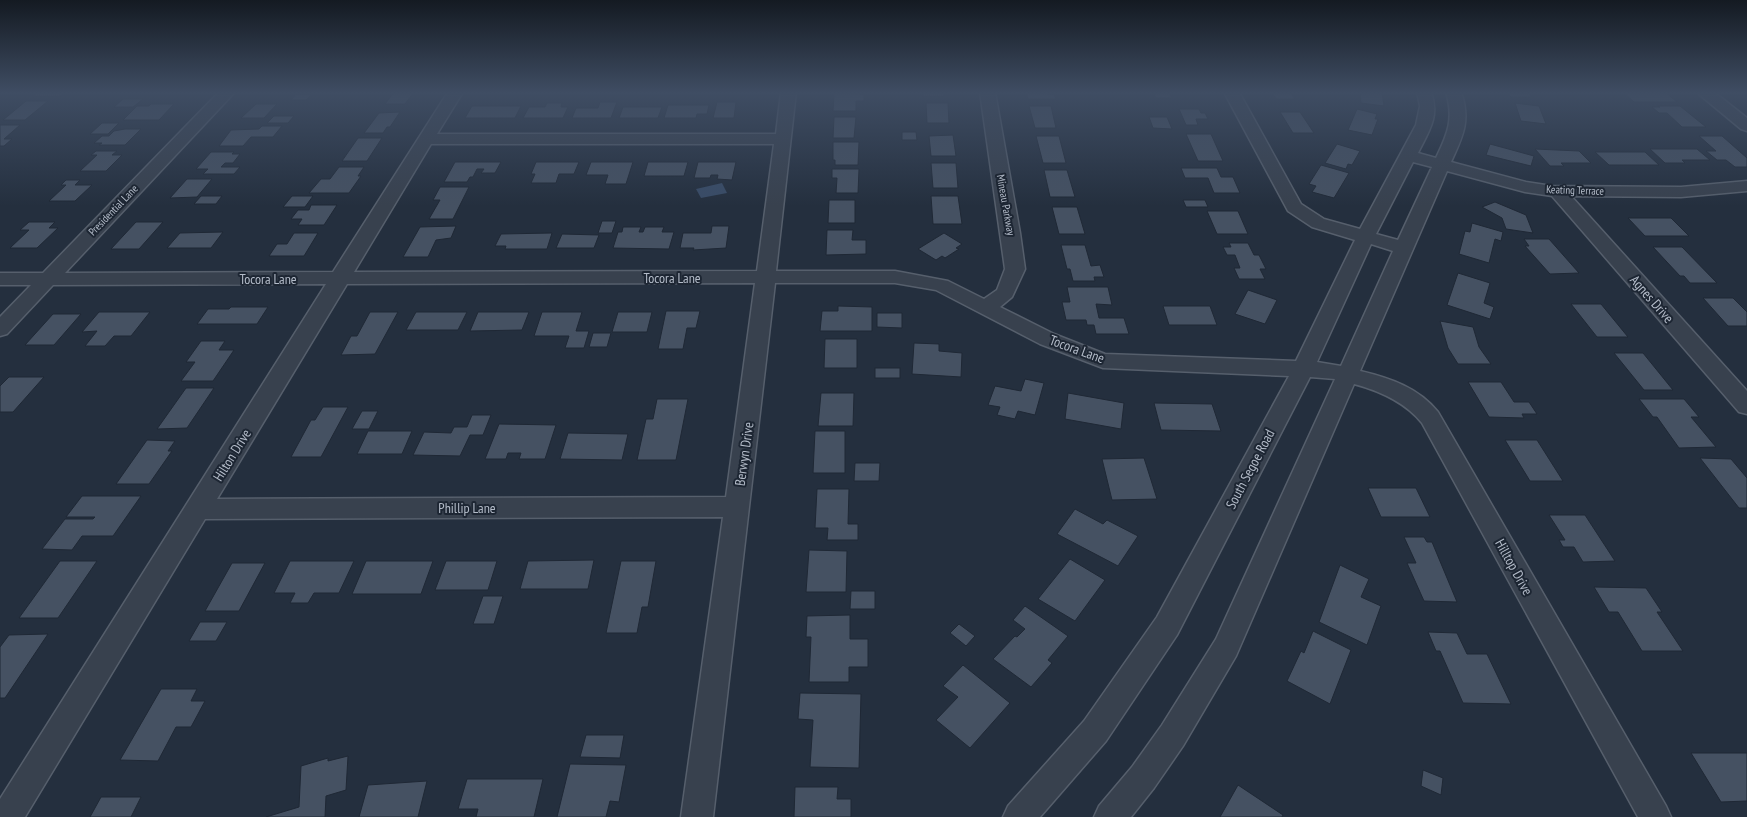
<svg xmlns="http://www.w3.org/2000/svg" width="1747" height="817" viewBox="0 0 1747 817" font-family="'PT Sans Narrow',sans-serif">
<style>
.water{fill:#394c67}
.building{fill:#455162;stroke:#1f2835}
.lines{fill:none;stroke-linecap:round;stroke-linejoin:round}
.minor-casing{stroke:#565f6c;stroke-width:3}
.minor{fill:#38414e;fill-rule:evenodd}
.labels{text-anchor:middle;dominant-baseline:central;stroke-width:4;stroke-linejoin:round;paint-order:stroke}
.far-street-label{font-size:11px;fill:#b4bcc9;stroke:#1d2633}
.street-label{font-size:14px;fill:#b4bcc9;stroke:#1d2633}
</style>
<rect width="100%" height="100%" fill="#242f3e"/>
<polygon class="water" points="722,183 727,193 701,198 696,189"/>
<g class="building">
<polygon points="39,92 66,92 60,96 33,96"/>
<polygon points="165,92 184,92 181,95 162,95"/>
<polygon points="267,92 295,92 284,95 263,95"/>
<polygon points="394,92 414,92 405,104 385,104"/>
<rect x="923" y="92" width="21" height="4"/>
<polygon points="1026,92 1047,92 1048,94 1054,94 1056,99 1028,99"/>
<polygon points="1153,92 1169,92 1172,98 1156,98"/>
<polygon points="1272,92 1290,92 1295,99 1276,99"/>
<polygon points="1360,92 1382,92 1384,106 1361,103"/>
<polygon points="1506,92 1527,92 1532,97 1511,97"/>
<polygon points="1633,92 1665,92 1677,102 1634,102 1624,93 1635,93"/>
<polygon points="834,93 864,94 864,101 856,101 856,111 833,111"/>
<polygon points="296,94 312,94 306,100 291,100"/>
<polygon points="123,99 143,99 133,107 114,107"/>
<polygon points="26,101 48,101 25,120 3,120"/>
<polygon points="600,102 617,102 611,118 572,118 576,108 598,108"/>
<polygon points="717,102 736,102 734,118 713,118"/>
<polygon points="547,103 562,103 561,107 568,107 563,118 523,118 529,107 545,107"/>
<polygon points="926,103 948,103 949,123 927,123"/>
<polygon points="1515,103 1539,106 1546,124 1521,121"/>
<polygon points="151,104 174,104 159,120 123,120 137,106 149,106"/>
<polygon points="256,104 277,104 264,118 241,118"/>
<polygon points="668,105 709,105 707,114 697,114 696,118 664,118"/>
<polygon points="472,106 521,106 515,118 465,118"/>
<polygon points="1029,106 1051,106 1056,128 1035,128"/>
<polygon points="1658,106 1680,106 1706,127 1682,127 1667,113 1659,113 1652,107 1660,107"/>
<polygon points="623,107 662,107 658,118 619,118"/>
<polygon points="1179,109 1199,109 1201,113 1205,113 1208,119 1196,119 1198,125 1186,125"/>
<polygon points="1357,109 1377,114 1375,119 1378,119 1372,135 1348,130"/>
<polygon points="400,112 390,127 387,127 383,133 364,133 379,113"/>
<polygon points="1280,112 1300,112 1314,133 1293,133"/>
<polygon points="274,116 294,116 288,123 267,123"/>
<polygon points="834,117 856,117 854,138 833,138"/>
<polygon points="1149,117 1167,117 1172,129 1153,128"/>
<polygon points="102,123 119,123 108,134 90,134"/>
<polygon points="0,125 20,125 4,139 12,139 4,146 0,146"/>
<polygon points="262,126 282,126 273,137 251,137 243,146 219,146 231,130 259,129"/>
<polygon points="125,129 141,129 125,145 99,145 102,143 94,143 102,136 109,136 114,131"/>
<polygon points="902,132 916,132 917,140 902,140"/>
<polygon points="1186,134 1211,134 1223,161 1198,161"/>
<polygon points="953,135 956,156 931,156 929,136"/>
<polygon points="1036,136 1059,136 1066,163 1043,163"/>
<polygon points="1699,136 1722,136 1747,158 1747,167 1735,167 1726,160 1717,160 1706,151 1716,151"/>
<polygon points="358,138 382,138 367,161 342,161"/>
<polygon points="833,142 859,142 858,165 835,165 835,160 833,160"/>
<polygon points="1337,144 1360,151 1352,165 1348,164 1346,169 1325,163"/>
<polygon points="1490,144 1534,156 1531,166 1486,155"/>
<polygon points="1535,149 1579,151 1591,163 1561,163 1564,166 1550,166"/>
<polygon points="1650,149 1697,149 1710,160 1682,160 1685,163 1665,163"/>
<polygon points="96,151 117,151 112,155 122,155 106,171 80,171 97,155 91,155"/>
<polygon points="211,152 234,152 232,154 240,154 233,163 225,163 221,167 240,167 234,174 203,174 208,169 196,169"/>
<polygon points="1595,152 1645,152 1659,165 1609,165"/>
<polygon points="455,162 501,162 495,173 481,173 484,169 477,169 473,177 470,177 467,182 444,182"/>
<polygon points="536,162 579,162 574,174 559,174 556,183 531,183 535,174 531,174"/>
<polygon points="591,162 633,162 626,184 605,184 608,175 586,175"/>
<polygon points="648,162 688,162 684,176 644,176"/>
<polygon points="698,162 736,162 732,180 717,179 718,175 711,175 710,178 694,178"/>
<polygon points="931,163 956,163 958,188 933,188"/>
<polygon points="1321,165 1349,173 1334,198 1312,192 1316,186 1309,184"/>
<polygon points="339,167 364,167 358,176 361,176 349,193 309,193 321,179 330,179"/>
<polygon points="1181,168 1217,168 1221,177 1233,177 1240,193 1214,193 1208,178 1185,178"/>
<polygon points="832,169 859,169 858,193 836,193 837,178 832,178"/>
<polygon points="1044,170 1067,170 1075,197 1050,197"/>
<polygon points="187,179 212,179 197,197 170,198"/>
<polygon points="66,180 80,180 75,185 92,185 75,201 49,201 66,185 61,185"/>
<polygon points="440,187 469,187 453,219 429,219 440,200 433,200"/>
<polygon points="201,196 222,196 216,204 194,204"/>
<polygon points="292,196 313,196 305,207 283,207"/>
<polygon points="931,196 958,196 962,224 933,224"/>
<polygon points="829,200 855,200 855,223 828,223"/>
<polygon points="1183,200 1205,200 1208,207 1186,207"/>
<polygon points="1495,202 1526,215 1533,233 1506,229 1502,218 1482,207"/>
<polygon points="311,205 337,205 324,225 298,225 302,219 291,219 298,210 309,210"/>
<polygon points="1052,207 1077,207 1085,234 1059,234"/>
<polygon points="1207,211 1238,211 1248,234 1217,234"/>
<polygon points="1628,218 1671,218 1689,236 1645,236"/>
<polygon points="602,221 616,221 612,233 598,233"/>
<polygon points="29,222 55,222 49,228 58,228 37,248 10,248 29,230 20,230"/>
<polygon points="136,222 163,222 139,249 111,249"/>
<polygon points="1472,223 1503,232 1501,241 1495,239 1489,263 1459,254 1465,231 1470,232"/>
<polygon points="456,226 451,238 436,240 428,257 403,257 420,227"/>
<polygon points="712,226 729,226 726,248 693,250 694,248 680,248 683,233 711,233"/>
<polygon points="623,227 641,227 639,232 643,232 645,227 664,227 662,232 674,232 669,249 613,248 618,232 622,232"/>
<polygon points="827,230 853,230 852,240 866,240 866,254 826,255"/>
<polygon points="223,232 211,248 167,248 180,233"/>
<polygon points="294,233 318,233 304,256 269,256 277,244 287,244"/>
<polygon points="552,233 547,249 505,249 506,246 495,246 501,234"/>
<polygon points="944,233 962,244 956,248 959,249 945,258 942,256 936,260 918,249"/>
<polygon points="562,234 599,235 594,248 556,248"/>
<polygon points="1524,239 1549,239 1579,273 1550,274 1525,246 1529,246"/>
<polygon points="1229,243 1248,243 1254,255 1259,255 1266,269 1260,269 1265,279 1239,279 1234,268 1240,268 1235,255 1227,255 1223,247 1231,247"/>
<polygon points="1061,245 1085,245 1091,266 1100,265 1104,277 1094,277 1095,281 1073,281 1070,269 1067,269"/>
<polygon points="1653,247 1682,247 1717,283 1690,283 1684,276 1680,276"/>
<polygon points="1458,273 1490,283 1484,303 1494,307 1490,319 1447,305"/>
<polygon points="1067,287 1108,287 1112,305 1096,304 1099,318 1124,318 1129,334 1096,334 1094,325 1087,325 1086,320 1066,320 1062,302 1070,302"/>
<polygon points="1248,290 1277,300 1265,324 1235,314"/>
<polygon points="1703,298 1733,298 1747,312 1747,326 1728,326"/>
<polygon points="1571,304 1601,304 1628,337 1597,337"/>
<polygon points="838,306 872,307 872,331 820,331 822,311 838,311"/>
<polygon points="1163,306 1210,306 1217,325 1169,325"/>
<polygon points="231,307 268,307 257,324 197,324 208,309 229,309"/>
<polygon points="666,311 700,311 696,328 687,328 683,349 658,349"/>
<polygon points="99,312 150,312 131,336 114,336 105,346 85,346 97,331 82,332"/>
<polygon points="370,312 398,312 375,354 341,355 351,336 357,336"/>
<polygon points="416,312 467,312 458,330 406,330"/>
<polygon points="478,312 529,312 522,330 470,331"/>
<polygon points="542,312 582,312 576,331 589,331 584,348 565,348 569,336 534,336"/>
<polygon points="618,312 652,312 647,332 612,332"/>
<polygon points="877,313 902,313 902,328 877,327"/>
<polygon points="53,314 81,314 54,345 25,345"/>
<polygon points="1440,321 1473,327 1479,347 1491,364 1458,364 1448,348"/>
<polygon points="593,333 611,333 607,347 589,347"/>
<polygon points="825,339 857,339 857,368 824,368"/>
<polygon points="201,341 225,341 219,350 234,350 213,381 181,381 195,362 186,362"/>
<polygon points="914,343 939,344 939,351 962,353 961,377 912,374"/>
<polygon points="1614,353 1643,353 1673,390 1644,390"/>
<rect x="875" y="368" width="25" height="10"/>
<polygon points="9,377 44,377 13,412 0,412 0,386"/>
<polygon points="1025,379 1044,383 1035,415 1018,411 1015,419 997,415 1000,407 988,405 995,386 1021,391"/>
<polygon points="1468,382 1501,382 1514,402 1529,402 1537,414 1522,414 1524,418 1489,417"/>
<polygon points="186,388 214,388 187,428 157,429"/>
<polygon points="821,393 854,393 853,426 818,426"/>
<polygon points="1068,393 1124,403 1121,429 1065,419"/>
<polygon points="657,399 688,399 676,460 637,460 646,419 653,419"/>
<polygon points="1639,399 1684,399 1699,417 1691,417 1716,447 1679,448 1657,417 1653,417"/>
<polygon points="1154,403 1212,404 1221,431 1161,430"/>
<polygon points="323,407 348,407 321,457 291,457 311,420 315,420"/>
<polygon points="362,411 378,411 369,429 352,429"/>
<polygon points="472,415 491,415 483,435 470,435 460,456 413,455 424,432 451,433 454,427 467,427"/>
<polygon points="499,424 556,425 545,459 519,459 521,453 508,453 506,459 485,459"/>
<polygon points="368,431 412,431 402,454 357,454"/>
<polygon points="815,431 845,431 845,473 813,473"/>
<polygon points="568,433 628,434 622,460 560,459"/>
<polygon points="147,440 175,441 168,451 172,451 149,484 116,484"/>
<polygon points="1505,440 1537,440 1563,481 1530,481"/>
<polygon points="1144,458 1157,499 1112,500 1102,459"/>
<polygon points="1700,458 1731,459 1747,478 1747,508 1739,508"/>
<polygon points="855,463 880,463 879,481 854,481"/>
<polygon points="1368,488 1416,488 1430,517 1381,517"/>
<polygon points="817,489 849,489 848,524 858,524 858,540 827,540 828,528 815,528"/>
<polygon points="82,496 141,496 113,536 82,536 72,550 42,549 65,519 93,519 95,517 66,517"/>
<polygon points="1075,509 1103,524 1107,520 1138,536 1118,566 1057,534"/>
<polygon points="1549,515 1585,515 1615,561 1583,562 1574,547 1563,547 1559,540 1565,540"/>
<polygon points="1404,537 1424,537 1427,542 1432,542 1457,602 1424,601 1407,563 1416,563"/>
<polygon points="809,550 847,551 846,592 806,592"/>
<polygon points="1070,559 1105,580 1075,621 1038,599"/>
<polygon points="594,560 588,589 520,589 528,561"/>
<polygon points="60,561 97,561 58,618 19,618"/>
<polygon points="290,561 354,561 339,593 314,593 308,603 290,603 295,593 274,593"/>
<polygon points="366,561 433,561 421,594 352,594"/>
<polygon points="446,561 497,561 488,590 435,590"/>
<polygon points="621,561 656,561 648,607 642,607 637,633 606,633"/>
<polygon points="232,563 265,563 239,611 205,611"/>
<polygon points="1340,565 1369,579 1361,597 1381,606 1367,645 1319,622"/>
<polygon points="1594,587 1646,588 1662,612 1657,612 1683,651 1642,651 1618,612 1609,612"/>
<polygon points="851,591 875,591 875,609 850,609"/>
<polygon points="483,596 503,596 494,624 473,624"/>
<polygon points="1025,606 1068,636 1048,660 1052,663 1031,687 993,659 1015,636 1017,637 1025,629 1013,620"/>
<polygon points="850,615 850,639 868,639 868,667 849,667 849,682 809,682 811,637 806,637 807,616"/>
<polygon points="200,622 227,622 216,641 189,641"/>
<polygon points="959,624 975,636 966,646 950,633"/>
<polygon points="1313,631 1351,650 1330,704 1287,681 1301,651 1304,653"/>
<polygon points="1428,632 1457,633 1467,654 1487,654 1511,704 1463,703 1440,651 1436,651"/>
<polygon points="48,634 5,698 0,698 0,647 9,635"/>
<polygon points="963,665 1010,703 970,748 936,720 958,697 943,686"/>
<polygon points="161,689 197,689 191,701 205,701 191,727 176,727 158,761 120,760"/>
<polygon points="800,693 861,694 859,768 810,767 813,720 798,719"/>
<polygon points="586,735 624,735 620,758 580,757"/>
<polygon points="1691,753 1747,753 1747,801 1721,802"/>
<polygon points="348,756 346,790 326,796 325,817 266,817 299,807 301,766 328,758 328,761"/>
<polygon points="570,764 626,765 619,802 610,801 606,817 557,817"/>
<polygon points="1423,770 1443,778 1441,795 1421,786"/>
<polygon points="467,779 543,779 534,817 476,817 478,809 458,809"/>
<polygon points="427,781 418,817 359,817 368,785"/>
<polygon points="1238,785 1283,815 1282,817 1220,817"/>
<polygon points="795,787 838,787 837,799 851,799 851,817 794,817"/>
<polygon points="101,797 141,797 131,817 90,817"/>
</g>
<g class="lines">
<g class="minor-casing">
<g id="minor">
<path d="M219,92H235L65,273L333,272L448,92H463L437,134H776L781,92H796L776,271H895L948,281L984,299L997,290L1005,269L980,92H995L1020,233L1025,269L1012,297L1000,307L1054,334L1105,354L1296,361L1355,240L1312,227L1288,211L1224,92H1239L1301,204L1324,219L1360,229L1416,125L1420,106L1417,92H1431C1440,116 1429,131 1418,153L1436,158C1448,133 1454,119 1446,92H1461C1471,120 1463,136 1451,162L1526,182L1552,186L1681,187L1747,181V191L1681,197L1571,196L1747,391V414L1739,412L1552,196L1525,192L1447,171L1360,371C1390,378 1419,388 1438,412L1666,806L1671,817H1638L1422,423C1405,402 1380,391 1354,384L1236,656L1183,746L1154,788L1131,817H1094L1099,806L1132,767L1162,725L1216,639L1335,379L1310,377L1177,635L1106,741L1040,817H1003L1008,806L1084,721L1157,617L1289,376L1103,368L1040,344L936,290L895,283H775L713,817H681L723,517L205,519L25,817H0V799L326,284L53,285L7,334L0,336V317L31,285H0V273H43ZM431,144H774L757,271L354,272ZM1413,162L1432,167L1398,240L1376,234ZM1371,244L1393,251L1341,366L1317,362ZM755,283L726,497L217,499L347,284Z"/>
<polygon points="1698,92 1714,92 1747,118 1747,131 1741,129 1700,95"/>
</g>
</g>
<use href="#minor" class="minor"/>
</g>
<linearGradient id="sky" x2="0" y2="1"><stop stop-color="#141a22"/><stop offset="0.45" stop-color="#3f4d63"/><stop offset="1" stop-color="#3f4d63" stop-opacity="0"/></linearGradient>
<rect width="1747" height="206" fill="url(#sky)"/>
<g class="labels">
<g class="far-street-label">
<text transform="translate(1575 190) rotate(2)">Keating Terrace</text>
<text transform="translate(1006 205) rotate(80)">Mineau Parkway</text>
<text transform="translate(113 210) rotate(-46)">Presidential Lane</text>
</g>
<g class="street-label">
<text x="672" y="278">Tocora Lane</text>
<text x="268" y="279">Tocora Lane</text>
<text transform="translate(1652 299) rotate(49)">Agnes Drive</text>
<text transform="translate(1077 349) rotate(20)">Tocora Lane</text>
<text transform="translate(744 454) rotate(-82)">Berwyn Drive</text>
<text transform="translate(232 455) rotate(-58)">Hilton Drive</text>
<text transform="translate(1250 469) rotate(-62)">South Segoe Road</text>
<text x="467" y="508">Phillip Lane</text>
<text transform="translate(1514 567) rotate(61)">Hilltop Drive</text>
</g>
</g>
</svg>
